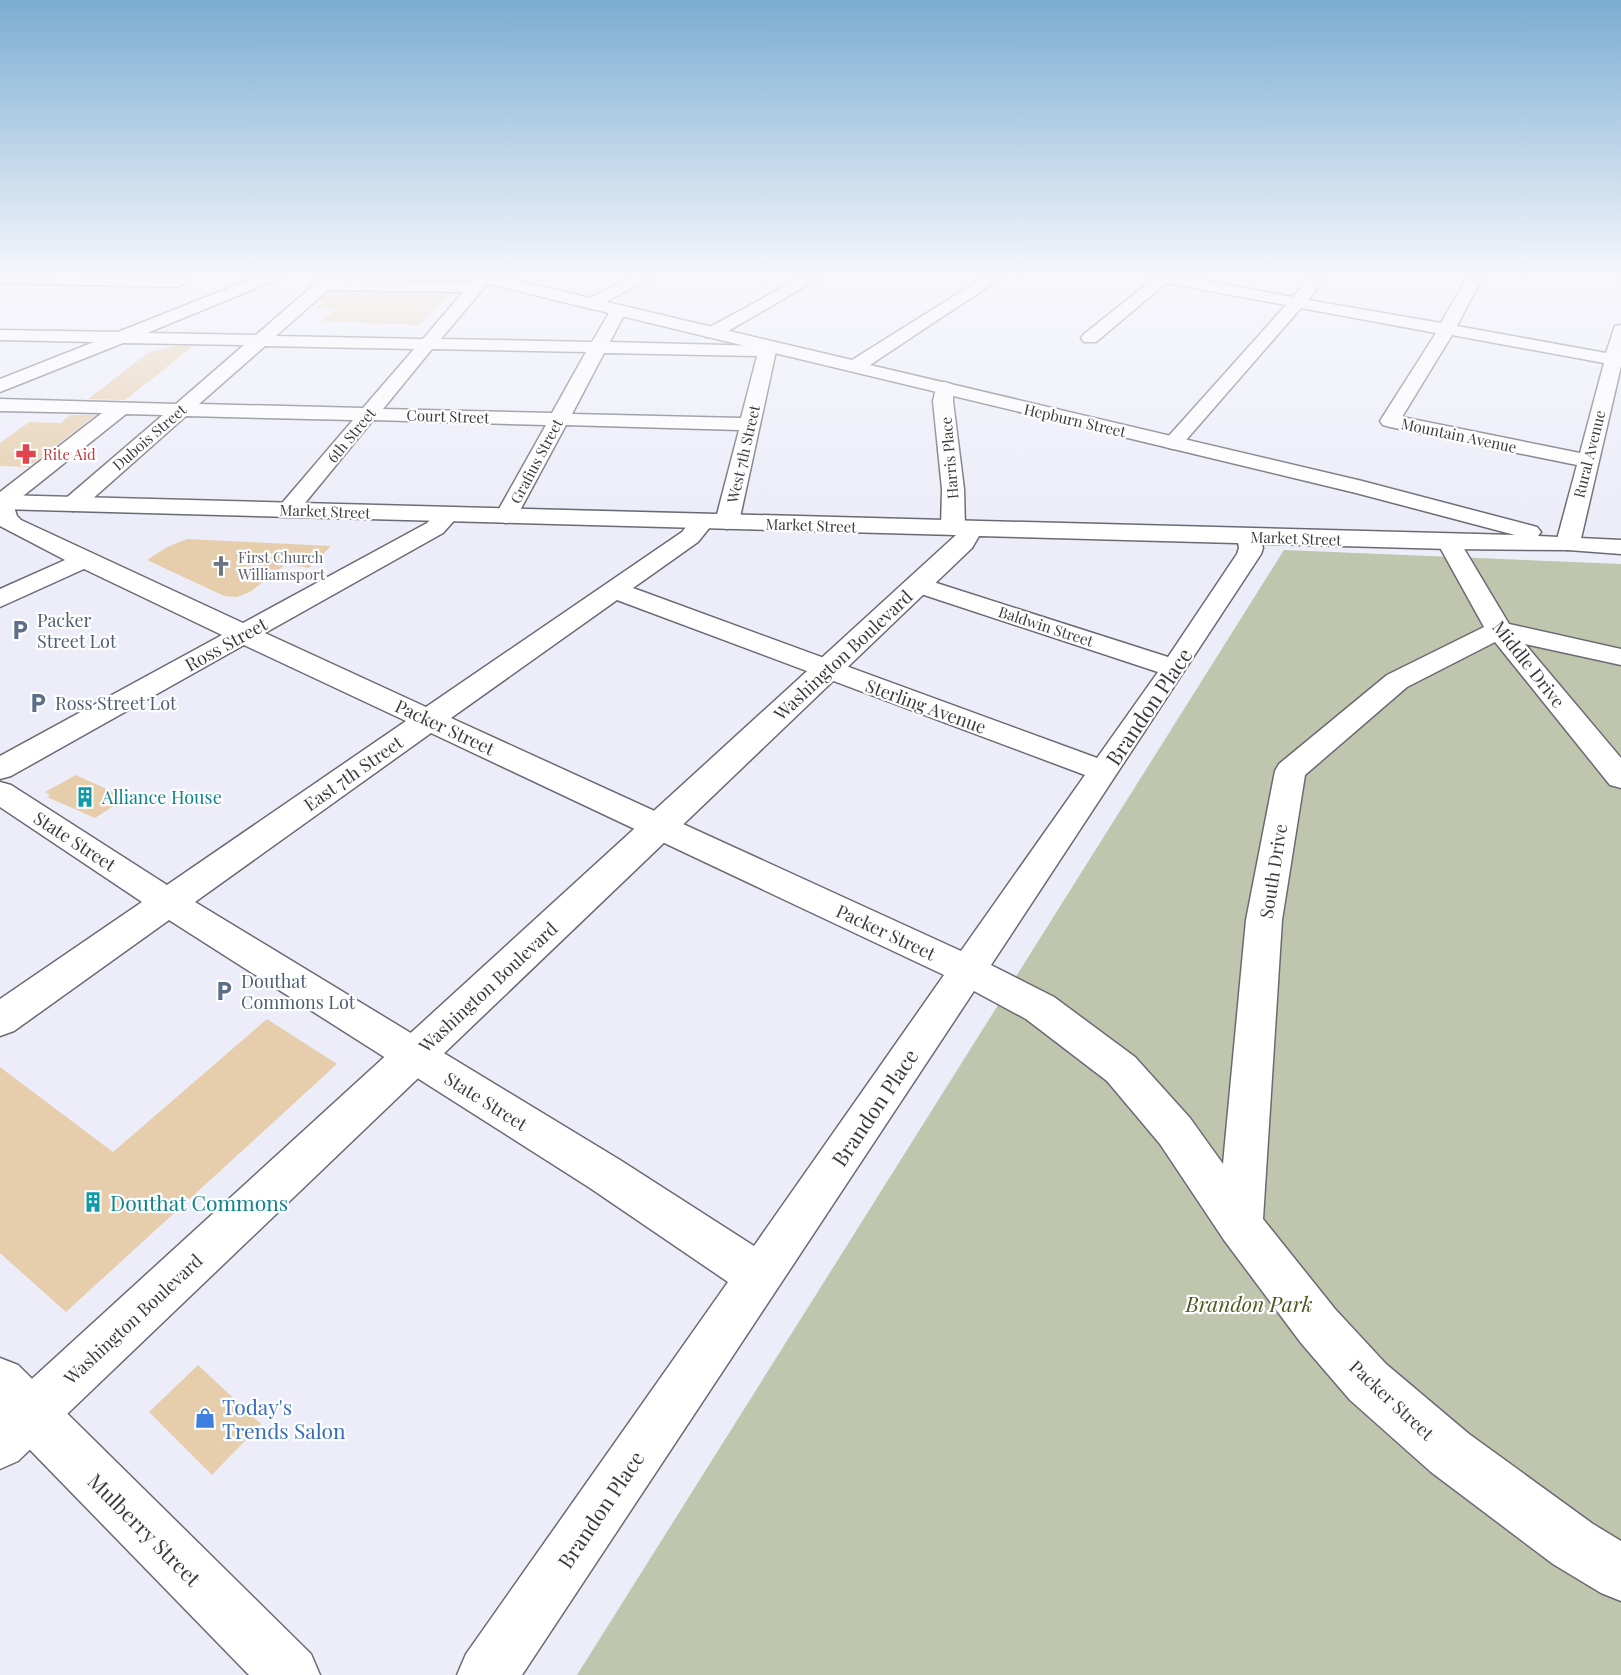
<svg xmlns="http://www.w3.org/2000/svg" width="1621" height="1675" viewBox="0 0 1621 1675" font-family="'Playfair Display',serif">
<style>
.green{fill:#c0c5ad}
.building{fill:#e6ceac}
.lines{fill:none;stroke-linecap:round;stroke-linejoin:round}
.minor-casing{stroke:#6a6a74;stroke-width:3}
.major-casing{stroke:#6a6a74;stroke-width:3}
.minor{fill:#fff;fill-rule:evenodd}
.major{fill:#fff;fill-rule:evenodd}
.labels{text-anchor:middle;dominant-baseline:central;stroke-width:4.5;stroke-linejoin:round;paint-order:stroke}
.far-street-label{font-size:15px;fill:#3c3c40;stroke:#fff}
.far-health-label{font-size:15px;fill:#be3a42;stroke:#fff;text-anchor:start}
.far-worship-label{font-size:15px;fill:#5b616d;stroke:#fff;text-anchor:start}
.service-label{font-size:18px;fill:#4e5e75;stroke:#fff;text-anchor:start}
.street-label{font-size:18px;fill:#3c3c40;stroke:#fff}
.culture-label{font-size:18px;fill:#0d838f;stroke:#fff;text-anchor:start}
.near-street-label{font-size:21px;fill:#3c3c40;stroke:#fff}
.near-culture-label{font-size:21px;fill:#0d838f;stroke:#fff;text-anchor:start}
.near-park-label{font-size:21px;font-style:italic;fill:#4e571c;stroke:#fff}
.near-shop-label{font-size:21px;fill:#366cbe;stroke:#fff;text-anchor:start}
</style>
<rect width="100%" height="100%" fill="#ededf9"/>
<polygon class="green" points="1284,550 1621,564 1621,1675 577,1675"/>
<g class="building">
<polygon points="343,276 467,276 467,277 464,280 342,279"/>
<polygon points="329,292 450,294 420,325 321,321 336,309 315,308 325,301 319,301"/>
<polygon points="175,346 193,346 125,400 88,399 149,352"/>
<polygon points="70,415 96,415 28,467 0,466 0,443 29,422 61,423"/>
<polygon points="187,539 248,542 331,546 309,568 286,564 250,592 237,597 224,596 147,560 167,547"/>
<polygon points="76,775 126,798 95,818 47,797 50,795 45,792"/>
<polygon points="267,1019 337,1064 66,1312 0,1253 0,1067 113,1152"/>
<polygon points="198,1365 261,1424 212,1475 149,1412"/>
</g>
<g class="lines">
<g class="minor-casing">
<g id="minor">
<polygon points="0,276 178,277 186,282 178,287 0,283"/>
<path d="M259,276H280L278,279L147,333L256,335L324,276H341L338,281L471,282L476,276H490L482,290L441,339L592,342L612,308L618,306L626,311L610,342L767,346L773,347L776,351L739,522L735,527L727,529L719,527L715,522L739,430L566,425L517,516L514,521L506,523L498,521L495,516L546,425L373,420L296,514L288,516L280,514L277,509L353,420L186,416L81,509L73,511L65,509L62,504L65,499L163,415L126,414L13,504L17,516L21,520L243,623L427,523C437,513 442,505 457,509L460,514L443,533L265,633L426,707L682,532C691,521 695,513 710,517L714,522L698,542L633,588L1097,758L1158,672L909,590L905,585L909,580L918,577L927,580L1168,657L1237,554L1239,548L1237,536L1241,531L1249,529L1257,531L1263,548L1261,554L991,965L1054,997L1135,1057L1190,1118L1223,1164L1246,920L1275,771L1279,764L1387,675L1484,627L1437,542L1441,537L1449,535L1457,537L1509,624L1621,649V665L1525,644L1621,758V788L1610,785L1495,642L1407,687L1305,775L1282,920L1263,1219L1335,1309L1386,1364L1469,1434L1593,1524L1621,1541V1601L1601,1593L1553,1564L1431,1472L1350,1400L1301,1343L1224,1240L1160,1144L1107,1081L1026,1019L974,991L522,1675H457L466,1654L728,1282L590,1188L169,920L14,1031L0,1036V999L142,902L0,807V782L11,785L167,885L406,721L244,645L11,776L0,779V756L222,635L84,569L0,607V589L65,560L0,526V492L102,413L0,411V399L176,404L244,345L123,343L0,392V379L94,342L0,340V330L118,332ZM328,290L463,292L423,339L276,336ZM265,346L414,349L363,408L199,404ZM432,349L586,352L552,413L383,409ZM604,353L757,356L741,418L572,414ZM617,600L1085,775L961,951L451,718ZM431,733L944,975L754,1246L620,1160L195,902Z"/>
<polygon points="636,276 656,276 595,307 589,309 581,304 583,301"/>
<polygon points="804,276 823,276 718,337 706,337 703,333 706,329"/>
<path d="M1144,276H1179L1293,297L1311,276H1327L1308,300L1441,323L1468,276H1483L1457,326L1606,353L1615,326L1621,325V366L1580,543L1576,548L1568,550L1560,548L1556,543L1577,465L1390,427L1383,425L1380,421L1436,333L1301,308L1180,447L1173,449L1166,447L1163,443L1166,439L1286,305L1166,283L1096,342H1084L1081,338L1084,334L1151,281ZM1452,335L1604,363L1580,453L1402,417Z"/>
<polygon points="944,382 951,384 953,388 953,401 964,489 965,528 961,533 953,535 945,533 941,528 942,489 933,401 937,384"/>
<polygon points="0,1358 18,1365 311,1654 320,1675 249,1675 0,1419"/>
</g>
</g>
<g class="major-casing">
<polygon id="major" points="469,276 497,276 852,360 986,276 1004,276 870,365 1362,481 1537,527 1541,532 1538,536 1621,540 1621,554 1568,550 1449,549 979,536 972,548 18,1461 0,1469 0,1408 956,535 0,509 0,495 1515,535 1356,493 476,281"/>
</g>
<use href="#minor" class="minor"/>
<use href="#major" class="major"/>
</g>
<linearGradient id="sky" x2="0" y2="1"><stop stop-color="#7badd2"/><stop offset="0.54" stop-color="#f7f7fc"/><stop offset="1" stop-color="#f7f7fc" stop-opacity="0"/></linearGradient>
<rect width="1621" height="511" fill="url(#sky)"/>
<defs>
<g id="pharmacy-bare" transform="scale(1.62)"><path d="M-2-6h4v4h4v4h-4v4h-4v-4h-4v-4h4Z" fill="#e0444e" stroke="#fff" stroke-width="2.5" paint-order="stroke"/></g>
<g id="church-bare" transform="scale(1.62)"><path d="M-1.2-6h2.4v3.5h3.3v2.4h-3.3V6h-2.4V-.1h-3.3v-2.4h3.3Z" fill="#6b7280" stroke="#fff" stroke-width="2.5" paint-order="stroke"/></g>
<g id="parking-bare" transform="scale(1.62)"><path d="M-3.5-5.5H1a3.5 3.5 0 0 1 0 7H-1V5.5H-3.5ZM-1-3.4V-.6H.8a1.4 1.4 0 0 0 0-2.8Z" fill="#5c6f8a" stroke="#fff" stroke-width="2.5" paint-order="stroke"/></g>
<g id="building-bare" transform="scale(1.62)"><path d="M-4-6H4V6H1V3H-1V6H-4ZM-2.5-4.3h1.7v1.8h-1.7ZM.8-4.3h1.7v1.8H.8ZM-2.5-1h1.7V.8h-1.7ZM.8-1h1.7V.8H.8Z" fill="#0f9aa8" stroke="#fff" stroke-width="2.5" paint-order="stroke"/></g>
<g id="shop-bare" transform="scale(1.62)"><path d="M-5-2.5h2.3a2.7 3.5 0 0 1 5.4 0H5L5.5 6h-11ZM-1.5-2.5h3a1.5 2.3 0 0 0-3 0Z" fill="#3f7fe0" stroke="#fff" stroke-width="2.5" paint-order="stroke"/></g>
</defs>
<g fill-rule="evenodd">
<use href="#pharmacy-bare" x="26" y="454"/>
<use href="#church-bare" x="221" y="566"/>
<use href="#parking-bare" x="20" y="630"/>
<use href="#parking-bare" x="38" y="703"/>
<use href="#building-bare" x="85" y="797"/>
<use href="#parking-bare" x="224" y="991"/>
<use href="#building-bare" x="93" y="1202"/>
<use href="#shop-bare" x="205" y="1418"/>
</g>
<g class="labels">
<g class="far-street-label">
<text transform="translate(448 416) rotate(2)">Court Street</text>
<text transform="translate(1075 420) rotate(13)">Hepburn Street</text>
<text transform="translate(351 435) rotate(-50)">6th Street</text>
<text transform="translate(1459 435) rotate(12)">Mountain Avenue</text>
<text transform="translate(149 437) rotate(-41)">Dubois Street</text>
<text transform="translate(743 454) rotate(-77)">West 7th Street</text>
<text transform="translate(1589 454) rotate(-76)">Rural Avenue</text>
<text transform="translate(949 458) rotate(-95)">Harris Place</text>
<text transform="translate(536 461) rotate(-62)">Grafius Street</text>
<text transform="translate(325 511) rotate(2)">Market Street</text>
<text transform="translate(811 525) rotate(2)">Market Street</text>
<text transform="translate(1296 538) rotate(2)">Market Street</text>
<text transform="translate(1046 626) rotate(18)">Baldwin Street</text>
</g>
<g class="far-health-label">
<text x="43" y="454">Rite Aid</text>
</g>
<g class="far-worship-label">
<text x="238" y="557">First Church<tspan x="238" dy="17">Williamsport</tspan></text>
</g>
<g class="service-label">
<text x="37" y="620">Packer<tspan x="37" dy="21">Street Lot</tspan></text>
<text x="55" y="703">Ross Street Lot</text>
<text x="241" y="981">Douthat<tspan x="241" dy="21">Commons Lot</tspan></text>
</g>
<g class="street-label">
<text transform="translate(226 644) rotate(-29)">Ross Street</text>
<text transform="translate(843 655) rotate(-43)">Washington Boulevard</text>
<text transform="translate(1529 664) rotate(52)">Middle Drive</text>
<text transform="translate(926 706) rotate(20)">Sterling Avenue</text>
<text transform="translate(445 727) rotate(25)">Packer Street</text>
<text transform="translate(353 773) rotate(-35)">East 7th Street</text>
<text transform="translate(75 841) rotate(33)">State Street</text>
<text transform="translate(1273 871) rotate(-81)">South Drive</text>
<text transform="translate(886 932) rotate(25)">Packer Street</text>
<text transform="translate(488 987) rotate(-43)">Washington Boulevard</text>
<text transform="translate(486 1101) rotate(32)">State Street</text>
<text transform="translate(133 1319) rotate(-43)">Washington Boulevard</text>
<text transform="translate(1392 1400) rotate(43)">Packer Street</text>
</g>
<g class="culture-label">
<text x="102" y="797">Alliance House</text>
</g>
<g class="near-street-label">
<text transform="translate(1148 706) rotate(-56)">Brandon Place</text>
<text transform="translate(874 1107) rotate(-56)">Brandon Place</text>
<text transform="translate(600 1509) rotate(-56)">Brandon Place</text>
<text transform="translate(145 1529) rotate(45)">Mulberry Street</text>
</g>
<g class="near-culture-label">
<text x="110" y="1202">Douthat Commons</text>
</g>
<g class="near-park-label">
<text x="1249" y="1303">Brandon Park</text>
</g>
<g class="near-shop-label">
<text x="222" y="1406">Today's<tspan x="222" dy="24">Trends Salon</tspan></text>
</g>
</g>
</svg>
